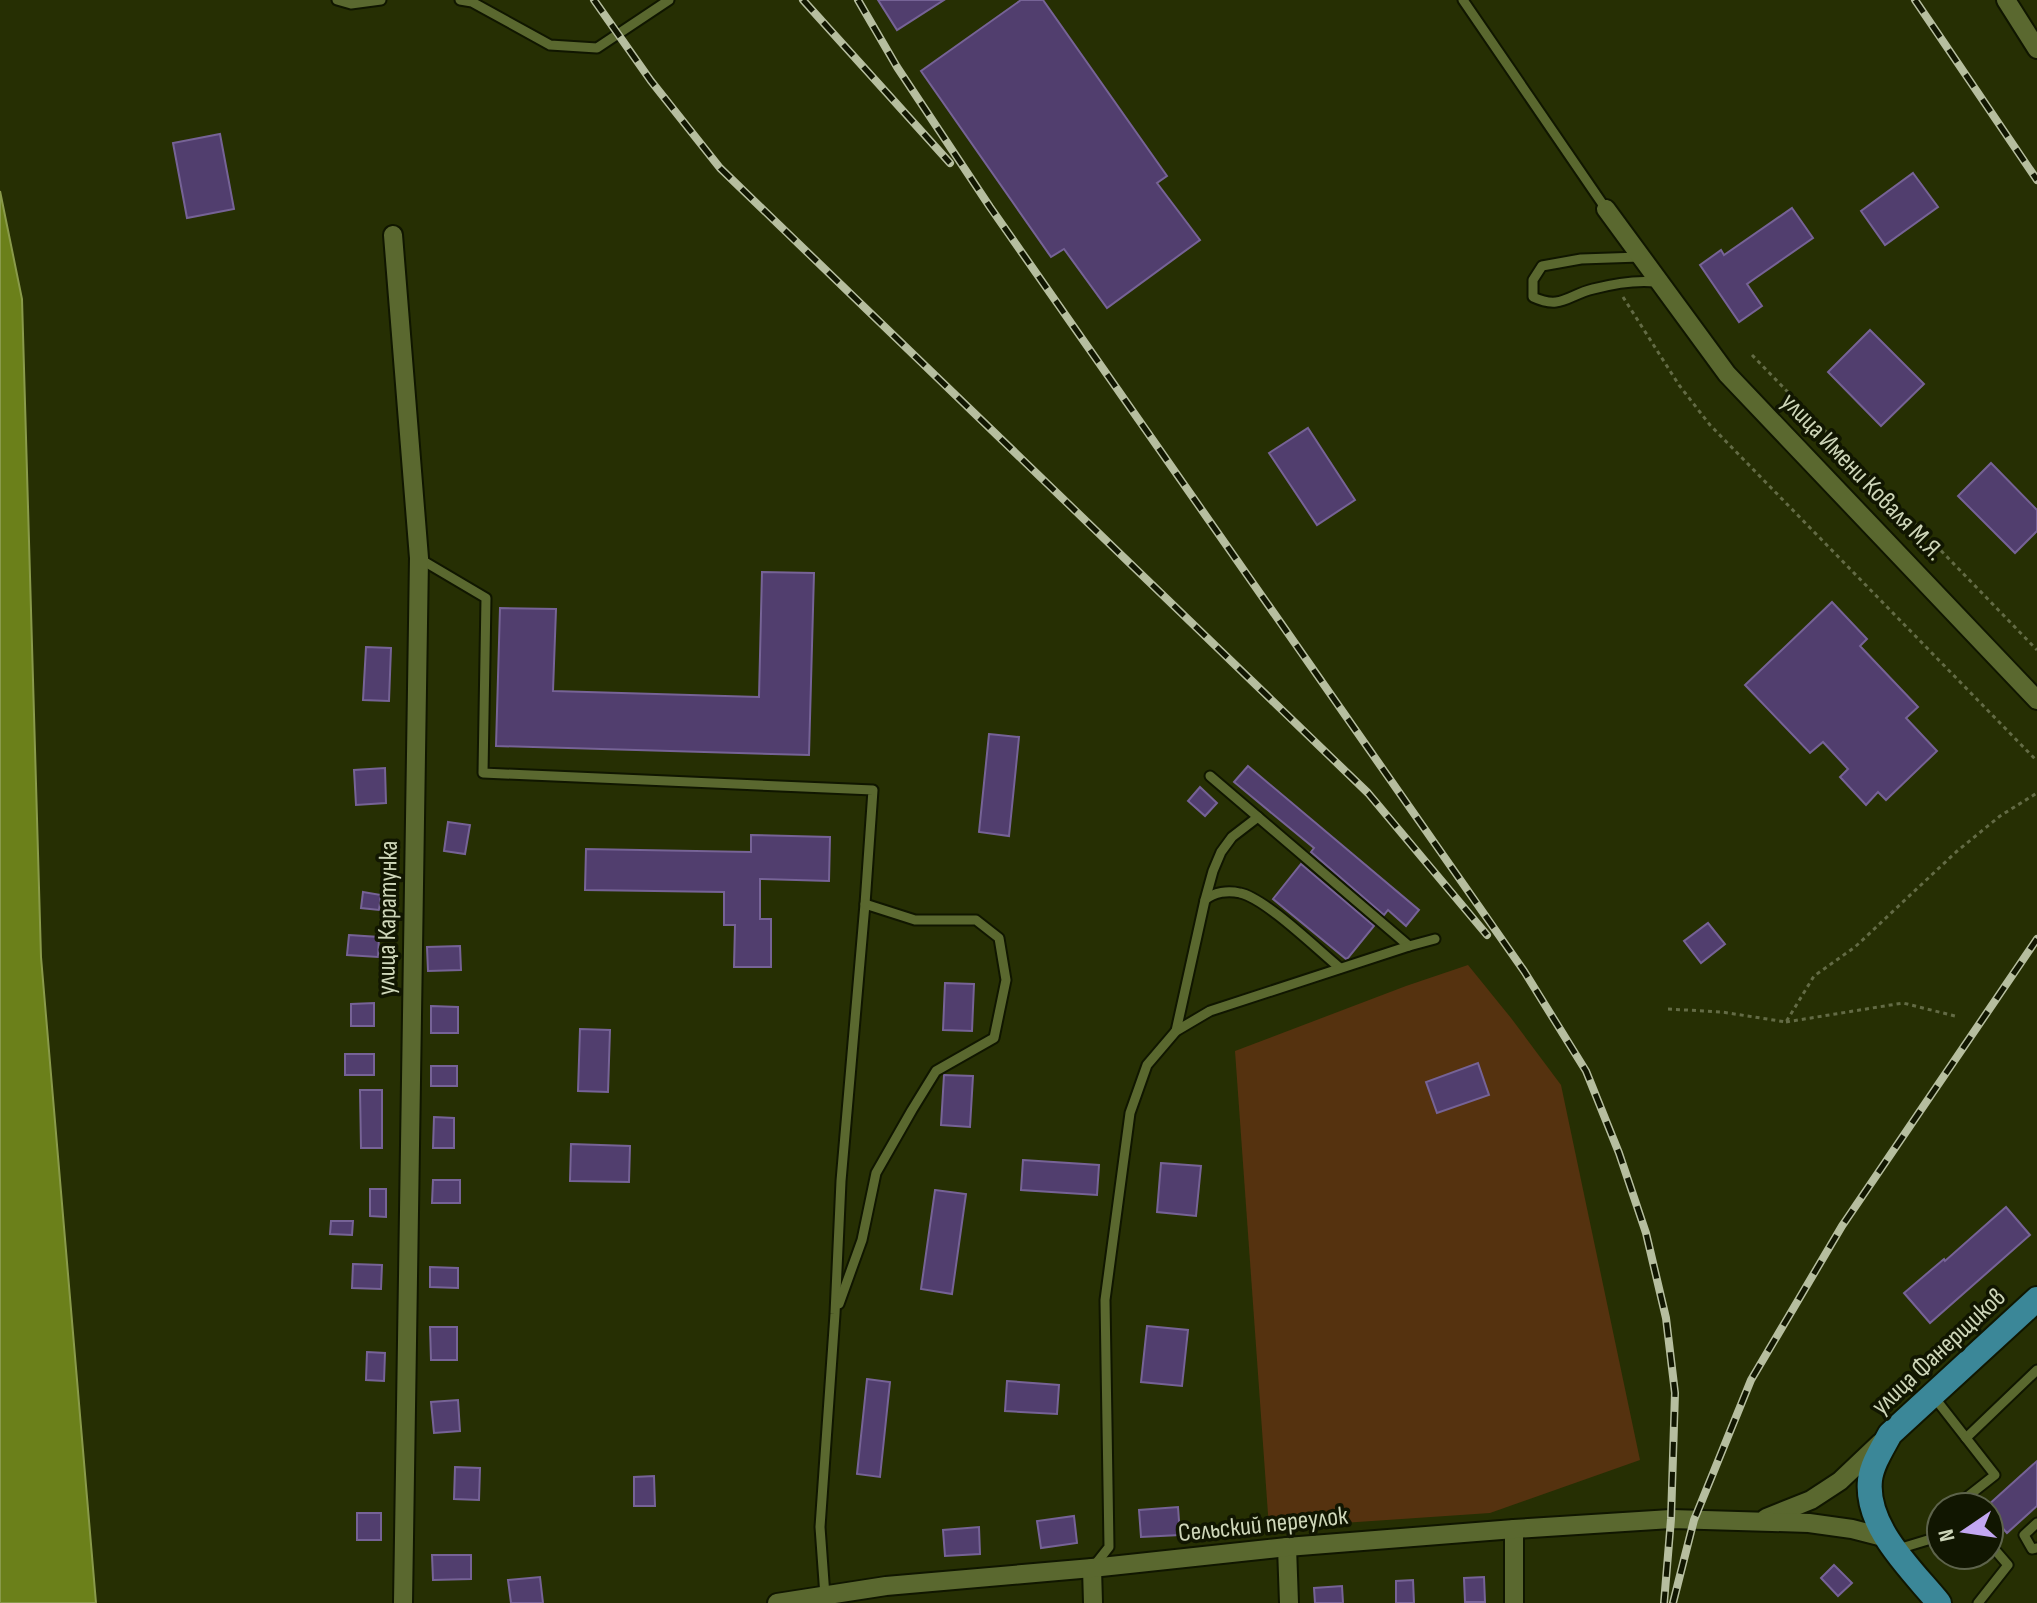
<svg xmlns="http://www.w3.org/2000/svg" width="2037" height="1603" viewBox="0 0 2037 1603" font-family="'Sofia Sans Condensed',sans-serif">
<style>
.green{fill:#55320f}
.water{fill:#6b801a;stroke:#899a4a;stroke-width:2}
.building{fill:#513e6e;stroke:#766396;stroke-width:2}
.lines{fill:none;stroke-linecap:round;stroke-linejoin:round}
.lane-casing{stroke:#101600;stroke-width:13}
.street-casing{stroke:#101600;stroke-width:22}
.primary-casing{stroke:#101600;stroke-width:28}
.path{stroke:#636b45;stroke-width:3;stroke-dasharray:4 4;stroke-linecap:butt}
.lane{stroke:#5a682f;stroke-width:9}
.street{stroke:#5a682f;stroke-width:18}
.primary{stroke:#3b8798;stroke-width:24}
.rail-casing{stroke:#b6be9f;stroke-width:8}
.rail{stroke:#111601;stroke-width:5;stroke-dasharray:15;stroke-linecap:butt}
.labels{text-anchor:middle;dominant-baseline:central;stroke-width:7;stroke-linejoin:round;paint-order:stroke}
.street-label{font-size:26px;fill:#ced6b9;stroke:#111601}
</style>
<rect width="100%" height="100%" fill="#262f03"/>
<polygon class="green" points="1468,965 1511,1018 1561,1085 1640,1460 1490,1513 1269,1528 1235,1051 1406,986"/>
<polygon class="water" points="0,191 22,299 41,957 96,1603 0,1603"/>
<g class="building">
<polygon points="878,0 944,0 897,30"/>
<polygon points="1021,0 1043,0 1167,176 1157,183 1200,240 1107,308 1064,249 1051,257 921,71"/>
<polygon points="220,134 234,209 187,218 173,143"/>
<polygon points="1913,173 1938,207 1885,245 1861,211"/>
<polygon points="1792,208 1813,238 1747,284 1762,306 1739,322 1700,265 1721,250 1724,255"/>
<polygon points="1870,330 1924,384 1881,426 1828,372"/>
<polygon points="1308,428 1355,500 1317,525 1269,453"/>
<polygon points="1991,463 2037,510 2037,531 2015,553 1958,496"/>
<polygon points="762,572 814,573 809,755 496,746 500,608 556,609 553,691 759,697"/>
<polygon points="1832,602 1867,639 1860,646 1918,707 1906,718 1937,751 1886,800 1878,792 1866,805 1840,777 1848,769 1823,742 1810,753 1745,685"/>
<polygon points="366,647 391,648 389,701 363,700"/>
<polygon points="989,734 1019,737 1009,836 979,832"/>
<polygon points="1248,766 1419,910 1406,926 1388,910 1384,915 1311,852 1314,848 1234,782"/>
<polygon points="385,768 386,803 356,805 354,770"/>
<polygon points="1200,787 1217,803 1205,816 1188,801"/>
<polygon points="448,822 470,825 465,854 444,851"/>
<polygon points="751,835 830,837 829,881 760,879 760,919 771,919 771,967 734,967 735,925 724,925 724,892 585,890 586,849 751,852"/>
<polygon points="1301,864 1374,926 1348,958 1346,959 1273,899"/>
<polygon points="363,892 381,895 379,910 361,908"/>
<polygon points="1708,923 1725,944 1701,963 1684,941"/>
<polygon points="349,935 379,937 378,957 347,955"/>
<polygon points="460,946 461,970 428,971 427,947"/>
<polygon points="945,983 974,984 972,1031 943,1030"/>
<polygon points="374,1003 374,1026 351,1026 351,1004"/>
<polygon points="431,1006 458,1007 458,1033 431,1033"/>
<polygon points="580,1029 610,1030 608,1092 578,1091"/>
<rect x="345" y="1054" width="29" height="21"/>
<polygon points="1478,1063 1489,1095 1437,1113 1426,1082"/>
<rect x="431" y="1066" width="26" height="20"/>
<polygon points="944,1075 973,1076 970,1127 941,1125"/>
<polygon points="360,1090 382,1090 382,1148 361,1148"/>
<polygon points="434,1117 454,1118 454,1148 433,1148"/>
<polygon points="571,1144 630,1146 629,1182 570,1181"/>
<polygon points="1023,1160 1099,1165 1097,1195 1021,1190"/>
<polygon points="1161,1163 1201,1166 1196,1216 1157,1212"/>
<polygon points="433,1180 460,1180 460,1203 432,1203"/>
<polygon points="370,1189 386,1189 386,1217 370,1216"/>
<polygon points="935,1190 966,1194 952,1294 921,1289"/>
<polygon points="2006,1207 2030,1235 1930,1323 1904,1293 1944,1259 1945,1261"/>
<polygon points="331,1221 353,1221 352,1235 330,1234"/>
<polygon points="353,1264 382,1265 381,1289 352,1288"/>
<polygon points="430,1267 458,1268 458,1288 430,1287"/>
<polygon points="1147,1326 1188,1330 1182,1386 1141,1382"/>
<polygon points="430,1327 457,1327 457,1360 431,1360"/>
<polygon points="367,1352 385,1353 384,1381 366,1380"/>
<polygon points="867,1379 890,1382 880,1477 857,1474"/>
<polygon points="1007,1381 1059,1385 1057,1414 1005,1411"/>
<polygon points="458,1400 460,1431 434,1433 431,1402"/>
<polygon points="2037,1461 2037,1506 2007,1533 1989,1513 1989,1507 1986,1507"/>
<polygon points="455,1467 480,1468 479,1500 454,1499"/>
<polygon points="654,1476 655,1506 634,1506 634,1477"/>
<polygon points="1178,1507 1180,1535 1141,1537 1139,1510"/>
<rect x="357" y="1513" width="24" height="27"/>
<polygon points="1074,1516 1077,1543 1041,1548 1037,1521"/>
<polygon points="979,1527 980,1554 945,1556 943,1530"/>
<polygon points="432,1555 471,1555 471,1579 433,1580"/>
<polygon points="1834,1565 1852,1583 1838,1596 1821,1578"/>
<polygon points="540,1577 543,1603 511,1603 508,1580"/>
<polygon points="1484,1577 1485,1602 1465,1602 1464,1578"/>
<polygon points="1413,1580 1414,1603 1396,1603 1396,1581"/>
<polygon points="1342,1586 1343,1603 1315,1603 1314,1588"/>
</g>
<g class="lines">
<g class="lane-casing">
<g id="lane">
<polyline points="337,0 351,4 381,0"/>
<polyline points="460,0 472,2 550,45 597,48 669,0"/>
<polyline points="1463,0 1606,209"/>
<path d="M1640,257L1581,259L1542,266L1533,280V297C1561,310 1568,295 1593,289C1612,284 1637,280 1656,282"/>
<polyline points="420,559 486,598 483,773 873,790 865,904 841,1181 835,1314 820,1527 825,1596"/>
<polyline points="1210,776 1409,946"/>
<path d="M1205,900C1214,892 1228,890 1240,893C1265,898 1318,950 1340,968"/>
<polyline points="1176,1031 1205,900 1213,871 1221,852 1232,837 1258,817"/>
<polyline points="839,1304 862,1240 876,1173 912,1110 936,1071 994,1038 1006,980 999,938 976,920 915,920 865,904"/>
<polyline points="1934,1397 1966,1438"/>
<polyline points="1970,1507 1967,1497 1995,1475 1966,1438 2037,1370"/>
<polyline points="2037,1523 2024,1535 2032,1549 2037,1548"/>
<polyline points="1898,1549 1941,1536"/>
<polyline points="1094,1566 1109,1547 1105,1300 1130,1113 1147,1065 1176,1031 1210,1011 1409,946 1435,939"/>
<polyline points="1978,1603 2008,1565 1989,1543"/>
</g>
</g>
<g class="street-casing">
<g id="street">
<polyline points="2006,0 2037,49"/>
<polyline points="1606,209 1727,374 2037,700"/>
<polyline points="393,235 419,558 403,1603"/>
<polyline points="1766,1518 1811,1500 1840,1481 1880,1443"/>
<polyline points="1514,1529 1514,1603"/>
<polyline points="1287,1547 1289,1603"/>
<polyline points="1092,1568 1093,1603"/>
<polyline points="777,1603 886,1586 1092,1568 1287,1547 1514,1529 1671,1519 1809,1523 1852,1529 1887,1538"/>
</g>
</g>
<g class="primary-casing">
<path id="primary" d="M1939,1603C1912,1570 1865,1527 1870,1480C1872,1464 1882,1449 1890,1434L2037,1299"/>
</g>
<g class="path">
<polyline points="1623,297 1679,385 1710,425 2037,761"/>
<polyline points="1752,355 2037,650"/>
<polyline points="1668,1009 1722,1012 1786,1022 1814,976 1855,947 1956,852 2000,816 2037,793"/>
<polyline points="1786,1022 1903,1003 1955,1016"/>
</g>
<use href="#lane" class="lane"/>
<use href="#street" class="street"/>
<use href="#primary" class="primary"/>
<g class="rail-casing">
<g id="rail">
<polyline points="594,0 651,81 720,168 1368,793 1487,935"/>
<polyline points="803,0 950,163"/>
<polyline points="858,0 897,67 990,207 1524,971 1586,1071 1619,1153 1646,1233 1666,1318 1675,1393 1671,1519 1664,1603"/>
<polyline points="1915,0 2037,180"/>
<polyline points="1673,1603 1694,1520 1751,1380 1842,1226 2037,939"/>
</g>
</g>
<use href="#rail" class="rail"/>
</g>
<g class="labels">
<g class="street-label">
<text transform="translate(1862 477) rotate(46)">улица Имени Коваля М.Я.</text>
<text transform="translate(388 918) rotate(-89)">улица Каратунка</text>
<text transform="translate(1939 1352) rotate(-43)">улица Фанерщиков</text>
<text transform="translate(1263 1525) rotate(-6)">Сельский переулок</text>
</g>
</g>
<g transform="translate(1965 1531) rotate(257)"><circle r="38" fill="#111601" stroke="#5d634b" stroke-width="2"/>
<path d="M0-6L14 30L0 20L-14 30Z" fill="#c3a7f2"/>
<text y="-12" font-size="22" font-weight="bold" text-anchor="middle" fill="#ced6b9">N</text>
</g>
</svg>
